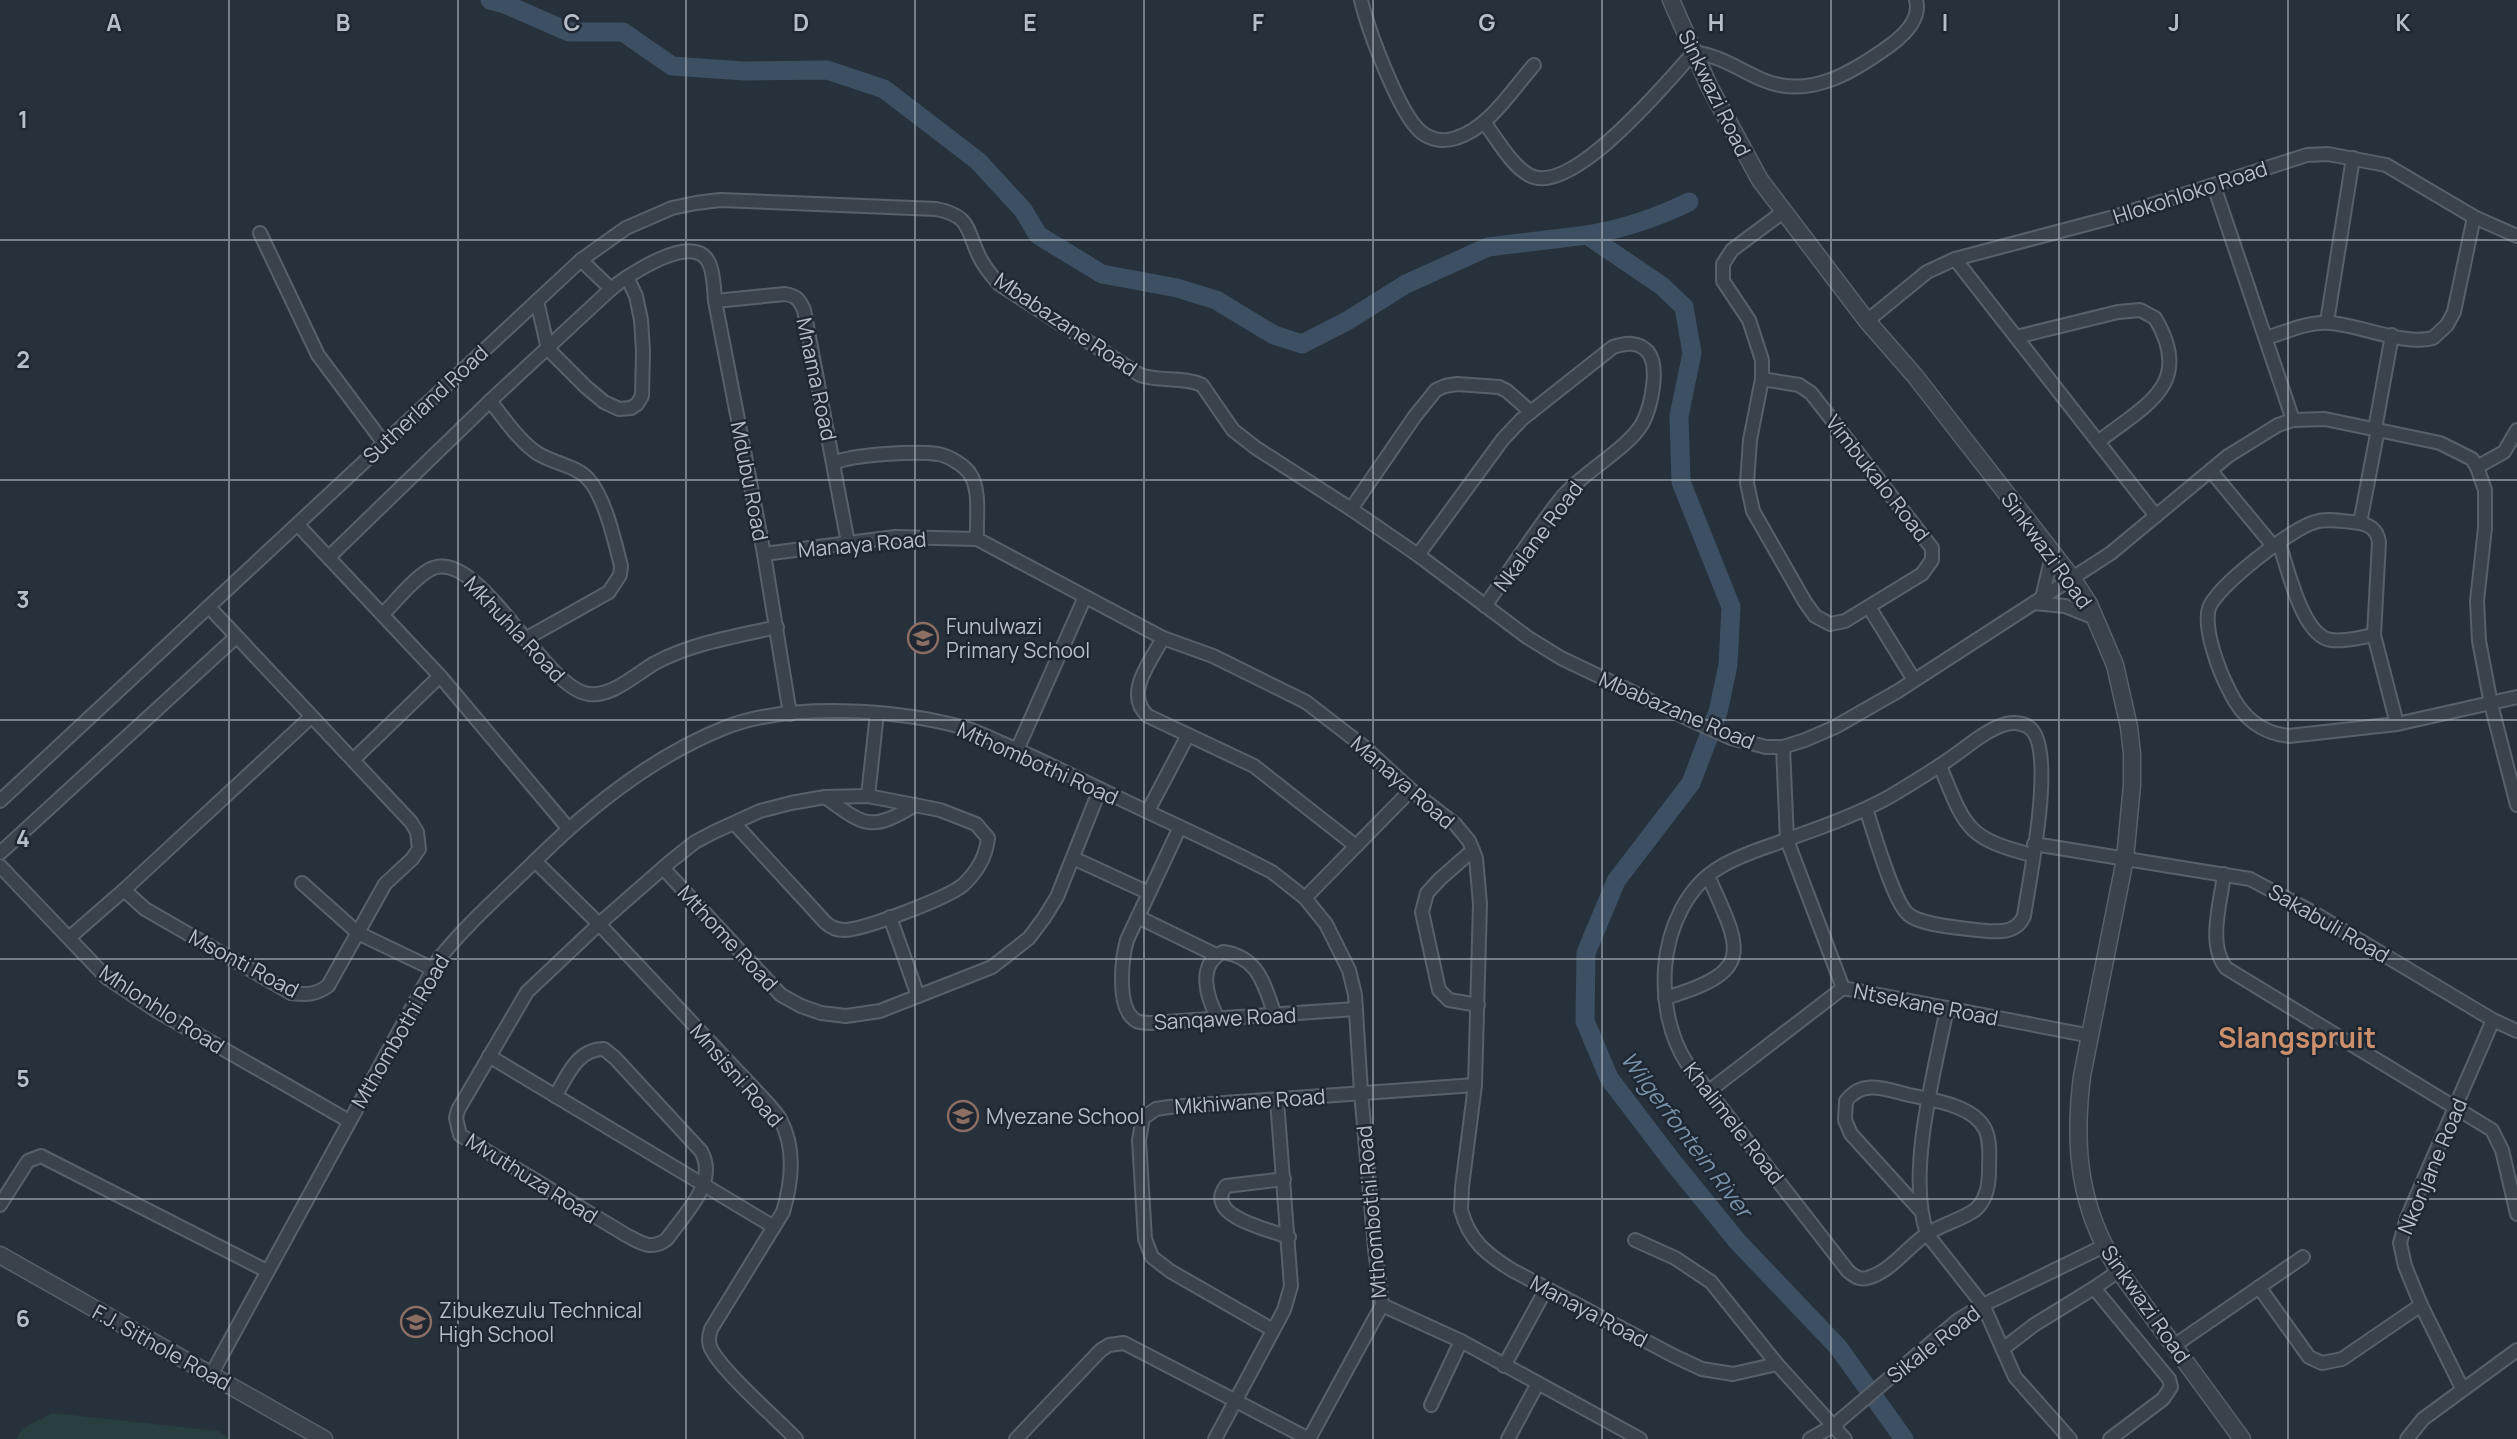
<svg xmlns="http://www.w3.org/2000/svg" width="2517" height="1439" viewBox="0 0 2517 1439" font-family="Manrope,sans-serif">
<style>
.grass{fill:#293e3e}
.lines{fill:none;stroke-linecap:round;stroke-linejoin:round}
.river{stroke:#3d5063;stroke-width:19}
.minor-casing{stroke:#58616a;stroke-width:16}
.tertiary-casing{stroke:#58616a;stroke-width:19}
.minor{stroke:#3a434c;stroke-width:12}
.tertiary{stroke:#3a434c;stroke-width:16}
.grid{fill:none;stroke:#b6bec8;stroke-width:2;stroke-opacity:0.55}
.labels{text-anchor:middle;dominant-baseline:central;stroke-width:5;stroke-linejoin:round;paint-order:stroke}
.street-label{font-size:21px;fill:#b6bec8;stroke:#1f2832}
.poi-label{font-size:21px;fill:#b6bec8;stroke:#1f2832;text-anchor:start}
.water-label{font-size:23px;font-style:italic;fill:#7991a8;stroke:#1f2832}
.district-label{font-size:28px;font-weight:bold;fill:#cc8f6c;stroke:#1f2832}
.grid-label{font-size:23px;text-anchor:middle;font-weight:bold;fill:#b6bec8;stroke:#1f2832;stroke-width:5;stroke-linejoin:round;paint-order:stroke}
</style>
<rect width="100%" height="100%" fill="#26313c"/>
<polygon class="grass" points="53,1413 218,1431 231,1439 16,1439 23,1428"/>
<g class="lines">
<g class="river">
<polyline points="490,0 505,4 569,32 623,32 672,66 744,71 827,70 884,89 978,161 1023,210 1038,235 1102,274 1177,288 1216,300 1274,335 1302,344 1347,321 1406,284 1488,247 1587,235 1662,286 1684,307 1692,353 1679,416 1681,482 1731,607 1728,665 1718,712 1691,783 1616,881 1586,953 1585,1021 1609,1078 1672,1161 1738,1242 1838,1347 1904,1439"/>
<path d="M1587,235C1623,229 1656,218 1689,202"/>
</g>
<g class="minor-casing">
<g id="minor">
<path d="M1361,0C1368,29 1399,114 1421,132C1431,140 1444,142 1456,138C1489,128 1512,90 1534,65"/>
<path d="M1484,122C1497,139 1511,165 1529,175C1571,199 1669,80 1694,52C1724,57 1737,69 1763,80C1810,100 1855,71 1892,44C1905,34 1921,18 1916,0"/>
<polyline points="2214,186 2293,420"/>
<polyline points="260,233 318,355 383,442"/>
<polyline points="1955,259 2156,516"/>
<polyline points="581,260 611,289"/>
<polyline points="537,301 548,349 586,387 604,402 619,409 631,408 637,404 642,396 643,351 641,320 636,296 627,277"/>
<path d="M715,301L785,294C796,296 799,299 804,310L848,543"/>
<polyline points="1867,321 1927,272 1955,259 2110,218 2307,155 2328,154 2386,165 2474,217 2517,236"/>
<polyline points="2327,322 2353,158"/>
<path d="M2016,337L2118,312L2140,310L2155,318C2195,385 2145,405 2098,442"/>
<path d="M2266,338C2286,332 2309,321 2330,323C2360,325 2405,346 2433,338L2447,325L2454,312L2474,217"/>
<polyline points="1762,379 1799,385 1811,393 1932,548 1932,560 1922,574 1845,621 1830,624 1815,616 1805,602 1753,511 1747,483 1750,440 1762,379 1762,360 1749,320 1723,281 1723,264 1732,250 1783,212"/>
<path d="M490,401C504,418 519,441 537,453C552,463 578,466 589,480C605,498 615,542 621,566L620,575L609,592L527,638"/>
<polyline points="2375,429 2392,335"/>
<path d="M834,463C853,454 917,451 938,454C949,456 964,465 970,474C981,490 976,520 977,539"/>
<polyline points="2477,467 2504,452 2517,430"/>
<polyline points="2211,471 2274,547"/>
<polyline points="1351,509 1415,416 1436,390 1445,386 1457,384 1499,387 1507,391 1531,412"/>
<polyline points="2360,523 2378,429"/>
<polyline points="298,525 440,676 568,828"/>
<path d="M2279,543C2288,568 2302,636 2331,640C2345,642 2361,637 2374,635"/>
<path d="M764,554L895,537L977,539L1163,638L1213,656L1306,702L1363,746L1411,790L1455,824L1469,841L1476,858L1480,904L1475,1085L1462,1187L1461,1210C1469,1240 1486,1254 1512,1270L1674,1356L1702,1369L1733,1374L1777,1364"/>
<path d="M1418,555L1503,439L1522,419L1613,347C1626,343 1638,341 1648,352C1660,367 1651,408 1642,424C1628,448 1584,472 1563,496C1535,531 1511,569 1485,606"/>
<path d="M329,557L490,401L611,289C627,276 694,230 709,263C714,273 714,290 715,301L764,554L790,714"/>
<polyline points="2042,598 2053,552"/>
<polyline points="2034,603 2065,606 2095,618"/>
<polyline points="1869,607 1914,680"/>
<path d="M383,614C397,600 412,580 429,570C477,542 543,689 589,694C612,697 636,674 655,663C692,643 737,636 777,627"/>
<path d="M1163,638C1151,661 1123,694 1148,716L1254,766L1356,846"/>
<path d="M2397,724L2374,635L2379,542C2377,527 2366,523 2352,522C2340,521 2327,518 2315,522C2292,528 2217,586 2209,608C2203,629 2219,671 2229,690C2241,716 2260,733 2289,736L2397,724L2517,697"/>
<polyline points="1783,747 1787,840 1843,988"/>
<polyline points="1017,750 1085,597"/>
<polyline points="353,760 440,676"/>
<path d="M1940,766C1965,826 1965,838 2032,855"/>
<polyline points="868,796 877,713"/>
<path d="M825,797C865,826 871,832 915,805"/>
<path d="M0,801L581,260L626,228L672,208L696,203L720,200L936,209C971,216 966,229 979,256C984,267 991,275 999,284L1140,375C1160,382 1183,376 1202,385L1233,430L1256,448L1351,509L1418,555L1527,637L1561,658L1693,721L1731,738L1766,747H1783L1805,740L1835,727L1898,691L2111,553L2228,456L2278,425L2293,420L2325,419L2440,443L2472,459L2477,467L2485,490V528L2477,601L2479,641L2491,704L2517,805"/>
<path d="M1866,809C1874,832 1893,901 1908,914C1921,926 1969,929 1987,931C2002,932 2017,932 2024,916C2029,881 2056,753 2031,729C2025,723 2014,722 2006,724C1985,730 1966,748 1948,760C1929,773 1909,785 1889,797C1858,814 1825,826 1791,838C1768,847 1744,853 1722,866C1686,886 1668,929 1665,968C1663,1001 1669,1037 1688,1065L1848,1271C1854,1276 1859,1280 1867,1278C1891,1272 1907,1247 1927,1234C1942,1224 1961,1220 1975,1210C1987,1200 1989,1185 1989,1171C1989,1158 1991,1141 1985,1129C1973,1105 1932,1100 1909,1095C1885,1089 1863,1079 1846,1101L1845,1120L1851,1134L1920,1210"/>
<polyline points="1148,811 1188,735"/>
<path d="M1180,827L1127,940C1122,958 1116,1007 1135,1020C1139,1023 1146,1023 1151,1023L1356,1009"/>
<polyline points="2034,844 2250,879 2314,913 2493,1020 2517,1031"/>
<polyline points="1473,850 1440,879 1427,893 1422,912 1439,990 1449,1000 1478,1005"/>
<polyline points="0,853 236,637"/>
<polyline points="1073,858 1149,893"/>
<path d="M535,861L599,924L758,1093C765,1101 774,1109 780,1119C796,1148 792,1182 783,1212L711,1329C709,1335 708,1340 710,1346C717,1367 777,1419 796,1439"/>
<polyline points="0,866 106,977 157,1011 349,1121"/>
<polyline points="663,868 781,995 801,1006 821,1013 846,1016 880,1011 992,967 1029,938 1044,918 1057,897 1100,789"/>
<path d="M2224,874C2221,902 2207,944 2226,968L2492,1130L2502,1150L2517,1214"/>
<polyline points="302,883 358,933 433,969"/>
<path d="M124,890L145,909L291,993C306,995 315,995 328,986L385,884L412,859L419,849L417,832L411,822L209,607"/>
<polyline points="1305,898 1411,790"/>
<polyline points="890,917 918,996"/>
<polyline points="1138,917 1216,955"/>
<polyline points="70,937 124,890 311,717"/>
<polyline points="1843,988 2091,1036"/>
<path d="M1665,998C1757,971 1741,950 1708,876"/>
<path d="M1947,1008C1935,1071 1906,1172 1927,1234L1983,1305L2015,1377L2070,1439"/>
<path d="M1219,1020C1207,999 1196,965 1223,952C1259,957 1264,985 1275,1015"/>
<polyline points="489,1056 774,1227"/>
<polyline points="1709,1091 1843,988"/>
<path d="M555,1096C568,1075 577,1049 604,1049L615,1058L701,1151C719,1183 684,1214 667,1239C652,1251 641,1243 626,1235L460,1135L456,1118L458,1110L527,992L599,924L671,861L695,842L714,832L760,811L791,803L825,797L868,796L940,810L976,824L988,838C986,857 977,872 963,885C947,898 866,929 845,930C837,930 831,928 825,922L734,823"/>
<path d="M1284,1179L1226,1186C1203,1216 1270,1230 1289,1237"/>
<polyline points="0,1205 28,1161 41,1156 267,1271"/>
<polyline points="1635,1240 1675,1258 1711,1282 1777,1364 1845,1439"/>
<polyline points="2259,1287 2309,1357 2322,1363 2342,1359 2421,1305"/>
<polyline points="1382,1305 1461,1341 1640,1439"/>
<polyline points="1273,1330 1170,1271 1152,1257 1145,1239 1139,1140 1143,1118 1156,1109 1169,1107 1475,1085"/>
<polyline points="2175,1345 2303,1257"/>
<polyline points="2004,1348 2034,1325 2094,1288"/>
<polyline points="1504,1366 1546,1289"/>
<path d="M211,1375L438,960C468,922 504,892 538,858C591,806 654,756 724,728C789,702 897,709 965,728C976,731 988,737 999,742C1033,756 1066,773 1100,789C1157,817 1215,842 1272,872L1305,898L1326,924L1349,970L1355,995L1361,1092L1375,1249L1382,1305L1309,1439"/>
<polyline points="2462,1388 2421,1305 2405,1266 2400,1243 2407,1218 2493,1020"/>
<polyline points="1431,1405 1461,1341"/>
<polyline points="1016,1439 1101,1350 1109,1345 1124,1343 1309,1439"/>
<polyline points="1215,1439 1284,1310 1291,1286 1277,1100"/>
<polyline points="1508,1439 1538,1383"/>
<polyline points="1810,1439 1833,1426 1958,1320 1983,1305 2104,1246"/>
<polyline points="2110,1439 2163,1399 2171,1387 2169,1379 2094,1288 2119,1271"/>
<polyline points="2407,1439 2423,1419 2517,1350"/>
</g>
</g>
<g class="tertiary-casing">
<g id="tertiary">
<path d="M1671,0L1709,86L1760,180L1867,321L1915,376L2073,579L2089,604L2115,665L2129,727L2132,754V785L2125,859L2082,1076C2073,1148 2079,1209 2119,1271L2242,1439"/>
<polyline points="0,1255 324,1439"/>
</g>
</g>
<use href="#minor" class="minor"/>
<use href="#tertiary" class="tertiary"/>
</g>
<path class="grid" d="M229,0V1439M458,0V1439M686,0V1439M915,0V1439M1144,0V1439M1373,0V1439M1602,0V1439M1831,0V1439M2059,0V1439M2288,0V1439M0,240H2517M0,480H2517M0,720H2517M0,959H2517M0,1199H2517"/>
<defs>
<g id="school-ring" transform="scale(1.575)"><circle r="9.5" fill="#1f2832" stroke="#8d6e63" stroke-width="1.5"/><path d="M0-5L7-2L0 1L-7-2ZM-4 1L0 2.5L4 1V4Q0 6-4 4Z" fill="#8d6e63"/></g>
</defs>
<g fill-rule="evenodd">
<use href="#school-ring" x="923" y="638"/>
<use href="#school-ring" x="963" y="1116"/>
<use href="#school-ring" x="416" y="1322"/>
</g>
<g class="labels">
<g class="street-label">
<text transform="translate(1715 93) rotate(64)">Sinkwazi Road</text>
<text transform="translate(2190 192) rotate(-18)">Hlokohloko Road</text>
<text transform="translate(1066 324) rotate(34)">Mbabazane Road</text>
<text transform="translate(817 379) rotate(78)">Mnama Road</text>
<text transform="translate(425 404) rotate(-43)">Sutherland Road</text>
<text transform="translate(1878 478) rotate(52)">Vimbukalo Road</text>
<text transform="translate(750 481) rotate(79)">Mdubu Road</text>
<text transform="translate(1538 536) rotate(-53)">Nkalane Road</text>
<text transform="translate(862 544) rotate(-5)">Manaya Road</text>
<text transform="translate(2047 550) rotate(54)">Sinkwazi Road</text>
<text transform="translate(515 629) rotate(47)">Mkhuhla Road</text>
<text transform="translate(1677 710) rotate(23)">Mbabazane Road</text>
<text transform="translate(1038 763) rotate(24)">Mthombothi Road</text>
<text transform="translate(1403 782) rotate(41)">Manaya Road</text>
<text transform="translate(2329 923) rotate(30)">Sakabuli Road</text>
<text transform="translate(728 938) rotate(47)">Mthome Road</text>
<text transform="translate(244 963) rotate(28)">Msonti Road</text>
<text transform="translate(1926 1004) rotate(11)">Ntsekane Road</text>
<text transform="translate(162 1009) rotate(33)">Mhlonhlo Road</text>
<text transform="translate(1225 1018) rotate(-3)">Sanqawe Road</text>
<text transform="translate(400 1031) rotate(-60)">Mthombothi Road</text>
<text transform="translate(737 1075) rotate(49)">Mnsisni Road</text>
<text transform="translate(1250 1101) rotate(-4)">Mkhiwane Road</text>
<text transform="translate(1734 1123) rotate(52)">Khalimele Road</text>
<text transform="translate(2432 1166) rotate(-67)">Nkonjane Road</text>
<text transform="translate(532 1178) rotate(32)">Mvuthuza Road</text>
<text transform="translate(1371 1212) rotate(-95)">Mthombothi Road</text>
<text transform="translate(2146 1304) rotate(55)">Sinkwazi Road</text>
<text transform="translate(1589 1311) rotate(28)">Manaya Road</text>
<text transform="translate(1933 1344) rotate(-38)">Sikale Road</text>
<text transform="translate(162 1347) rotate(29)">F.J. Sithole Road</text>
</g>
<g class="poi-label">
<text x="946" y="626">Funulwazi<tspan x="946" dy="24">Primary School</tspan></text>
<text x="986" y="1116">Myezane School</text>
<text x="439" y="1310">Zibukezulu Technical<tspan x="439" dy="24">High School</tspan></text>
</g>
<g class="water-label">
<text transform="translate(1687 1134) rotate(53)">Wilgerfontein River</text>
</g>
<g class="district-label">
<text x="2297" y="1037">Slangspruit</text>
</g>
</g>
<g class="grid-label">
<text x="114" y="31">A</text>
<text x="343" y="31">B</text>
<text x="572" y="31">C</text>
<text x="801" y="31">D</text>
<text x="1030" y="31">E</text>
<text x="1258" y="31">F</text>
<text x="1487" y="31">G</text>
<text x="1716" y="31">H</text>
<text x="1945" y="31">I</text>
<text x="2174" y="31">J</text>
<text x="2403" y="31">K</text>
<text x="23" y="128">1</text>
<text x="23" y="368">2</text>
<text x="23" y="608">3</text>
<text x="23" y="847">4</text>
<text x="23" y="1087">5</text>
<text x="23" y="1327">6</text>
</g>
</svg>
